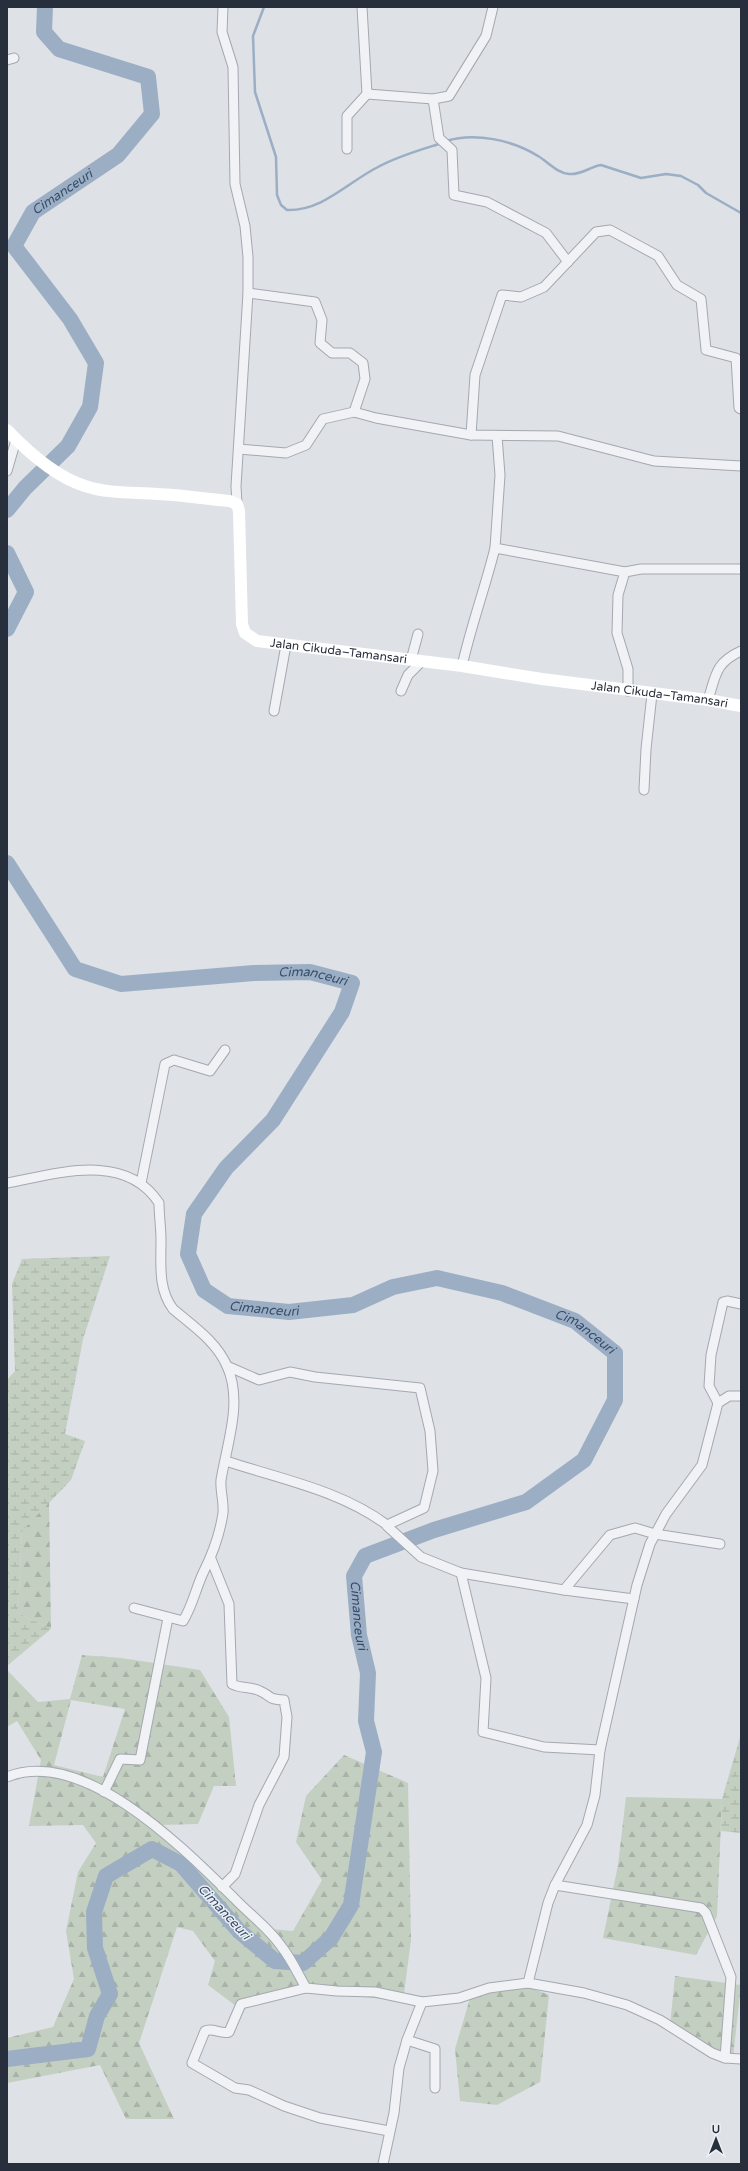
<svg xmlns="http://www.w3.org/2000/svg" width="748" height="2171" viewBox="0 0 748 2171" font-family="'Varela Round',sans-serif">
<style>
.forest{fill:url(#forest-firs);fill-rule:evenodd}
.wetland{fill:url(#wetland-marsh)}
.lines{fill:none;stroke-linecap:round;stroke-linejoin:round}
.stream{stroke:#9baec4;stroke-width:2.5}
.river{stroke:#9baec4;stroke-width:16}
.street-casing{stroke:#a4a8b0;stroke-width:11}
.street{stroke:#f0f2f5;stroke-width:9}
.secondary{stroke:#fff;stroke-width:12}
.labels{text-anchor:middle;dominant-baseline:central;stroke-width:3;stroke-linejoin:round;paint-order:stroke}
.street-label{font-size:12px;fill:#282f3c;stroke:#edf0f4}
.water-label{font-size:13px;font-style:italic;fill:#364d6c;stroke:#edf0f4}
</style>
<defs>
<pattern id="forest-firs" width="22" height="20" patternUnits="userSpaceOnUse"><rect width="22" height="20" fill="#c3cfc0"/><path d="M5 1l3.5 6h-7zM16 11l3.5 6h-7z" fill="#a8b2a6"/></pattern>
<pattern id="wetland-marsh" width="20" height="14" patternUnits="userSpaceOnUse"><rect width="20" height="14" fill="#c3cfc0"/><path d="M1 5h8M5 5V1M11 12h8M15 12V8" fill="none" stroke="#a8b2a6"/></pattern>
</defs>
<rect width="100%" height="100%" fill="#dee1e6"/>
<g class="forest">
<polygon points="49,1501 51,1629 18,1613 22,1530"/>
<path d="M82,1655L121,1658L200,1670L229,1717L236,1786H214L198,1824L159,1825V1835L205,1862L260,1928L293,1931L322,1880L296,1842L306,1796L344,1755L408,1783L411,1940L403,2001L302,1991L240,2009L208,1985L215,1961L193,1931L177,1927L139,2043L174,2119H126L100,2065L7,2083V2038L53,2027L74,1979L66,1931L78,1872L96,1843L83,1825L29,1826L41,1760L17,1721L7,1727V1670L38,1702L70,1699ZM71,1700L125,1709L103,1777L54,1765Z"/>
<polygon points="626,1797 722,1799 717,1916 696,1955 603,1938 618,1865"/>
<polygon points="675,1976 741,1985 733,2058 701,2048 670,2025"/>
<polygon points="524,1985 549,1995 540,2082 497,2105 460,2101 455,2049 471,1995"/>
</g>
<g class="wetland">
<polygon points="110,1256 83,1339 65,1434 85,1441 71,1480 22,1531 18,1613 51,1629 7,1666 7,1380 15,1371 12,1284 22,1259"/>
<polygon points="741,1734 741,1833 721,1831 722,1799"/>
</g>
<g class="lines">
<g class="stream">
<path d="M264,7L253,36L255,92L276,157L277,195L281,205L287,210C323,211 348,182 378,167C398,156 420,150 442,143"/>
<path d="M446,141C475,132 512,140 538,156C548,162 557,173 569,174C582,175 589,167 601,165L641,178L666,174L681,176L698,185L706,193L741,213"/>
</g>
<g class="river">
<path id="s1" d="M7,510L25,488L68,446L90,407L96,363L70,319L14,246L33,212L118,155L152,114L148,77L59,49L44,32L45,7"/>
<polyline points="7,553 26,592 7,629"/>
<path id="s2" d="M7,863L75,969L121,984L254,973L310,972L352,983L342,1012L273,1120L226,1168L194,1214L188,1254L204,1290L228,1306L289,1312L353,1305L393,1287L437,1278L502,1293L575,1321L615,1353V1400L584,1460L526,1502L434,1530L365,1556L354,1576L359,1635L368,1673L366,1721L374,1752L351,1905L331,1938L303,1963L275,1961L239,1931L181,1864L152,1849L106,1876L94,1912L95,1948L110,1994L97,2016L88,2049L7,2059"/>
</g>
<g class="street-casing">
<g id="street">
<polyline points="223,7 222,32 233,67 235,184 245,226 248,257 248,293 236,486 237,504"/>
<polyline points="7,60 14,58"/>
<polyline points="367,94 433,99 439,138 452,150 454,195 487,202 546,233 568,262"/>
<polyline points="433,99 449,96 486,36 493,7"/>
<polyline points="347,149 347,116 367,94 362,7"/>
<polyline points="248,293 315,302 322,320 320,343 332,353 350,353 363,363 365,379 354,412 376,418 471,435 558,436 654,461 741,466"/>
<polyline points="471,435 475,375 502,295 521,297 544,287 596,232 610,230 658,256 677,285 701,299 706,350 736,358 739,408 741,409"/>
<polyline points="497,436 500,475 495,548 625,572"/>
<polyline points="239,449 286,453 306,445 323,419 354,412"/>
<polyline points="7,471 16,440"/>
<polyline points="411,660 418,634"/>
<path d="M462,666C471,626 485,588 495,548"/>
<polyline points="401,691 408,675 421,662"/>
<polyline points="628,691 628,669 617,633 618,595 625,572 641,569 741,569"/>
<path d="M708,700C716,675 715,663 741,651"/>
<polyline points="274,711 286,645"/>
<polyline points="644,790 646,749 652,694"/>
<path d="M7,1183C56,1174 125,1151 159,1203C159,1215 161,1228 161,1240C161,1265 158,1289 173,1309C193,1326 216,1341 227,1366C243,1402 227,1443 221,1480C220,1490 224,1502 223,1513C220,1533 213,1553 204,1571C196,1587 193,1605 183,1621L134,1608"/>
<polyline points="141,1183 165,1064 174,1060 210,1071 225,1050"/>
<polyline points="718,1403 709,1386 711,1355 723,1302 727,1301 741,1304"/>
<path d="M226,1461C280,1479 340,1490 387,1525L424,1508L433,1471L430,1431L420,1388L315,1377L290,1372L259,1380L227,1366"/>
<polyline points="387,1526 421,1557 461,1573 564,1590 634,1599"/>
<path d="M211,1559L229,1604L232,1684C241,1689 251,1686 260,1691C273,1697 267,1699 284,1700L287,1717L284,1757L259,1805L235,1874L222,1887"/>
<polyline points="461,1573 486,1678 483,1732 544,1747 600,1750"/>
<polyline points="564,1590 610,1535 635,1528 655,1534 720,1544"/>
<path d="M7,1777C84,1746 185,1850 234,1898C249,1914 269,1928 281,1946C291,1958 298,1974 306,1988"/>
<polyline points="104,1792 120,1759 140,1760 168,1618"/>
<polyline points="555,1885 701,1908 706,1913 731,1977 725,2058"/>
<polyline points="528,1983 548,1903 555,1885 587,1825 595,1795 600,1750 637,1585 650,1544 666,1514 702,1465 718,1403 729,1396 741,1396"/>
<polyline points="407,2040 435,2049 435,2088"/>
<path d="M389,2131L320,2118L284,2106L249,2090L235,2088L192,2063L205,2031C213,2027 221,2035 229,2032L241,2004L306,1988L337,1991L375,1992L422,2002"/>
<polyline points="383,2164 394,2113 399,2068 407,2040 422,2002 459,1998 489,1988 528,1983 584,1993 627,2005 660,2020 712,2053 725,2058 741,2059"/>
</g>
</g>
<use href="#street" class="street"/>
<path class="secondary" id="s3" d="M7,430C28,452 56,477 85,486C109,494 134,492 158,494C182,495 206,499 230,501L237,504L239,511L242,624L245,633L257,641L462,666L542,679L708,700L741,706"/>
</g>
<g class="labels">
<g class="street-label">
<text stroke="none"><textPath href="#s3" startOffset="477">Jalan Cikuda–Tamansari</textPath></text>
<text stroke="none"><textPath href="#s3" startOffset="801">Jalan Cikuda–Tamansari</textPath></text>
</g>
<g class="water-label">
<text stroke="none"><textPath href="#s1" startOffset="395">Cimanceuri</textPath></text>
<text stroke="none"><textPath href="#s2" startOffset="367">Cimanceuri</textPath></text>
<text stroke="none"><textPath href="#s2" startOffset="834">Cimanceuri</textPath></text>
<text stroke="none"><textPath href="#s2" startOffset="1171">Cimanceuri</textPath></text>
<text stroke="none"><textPath href="#s2" startOffset="1627">Cimanceuri</textPath></text>
<text transform="translate(224 1912) rotate(47)">Cimanceuri</text>
</g>
</g>
<rect width="748" height="2171" fill="none" stroke="#282f3c" stroke-width="16"/>
<g transform="translate(716 2139)" stroke="#edf0f4" stroke-width="3" paint-order="stroke">
<path d="M0-3L7 15L0 10L-7 15Z" fill="#282f3c"/>
<text y="-6" font-size="11" font-weight="bold" text-anchor="middle" fill="#282f3c">U</text>
</g>
</svg>
